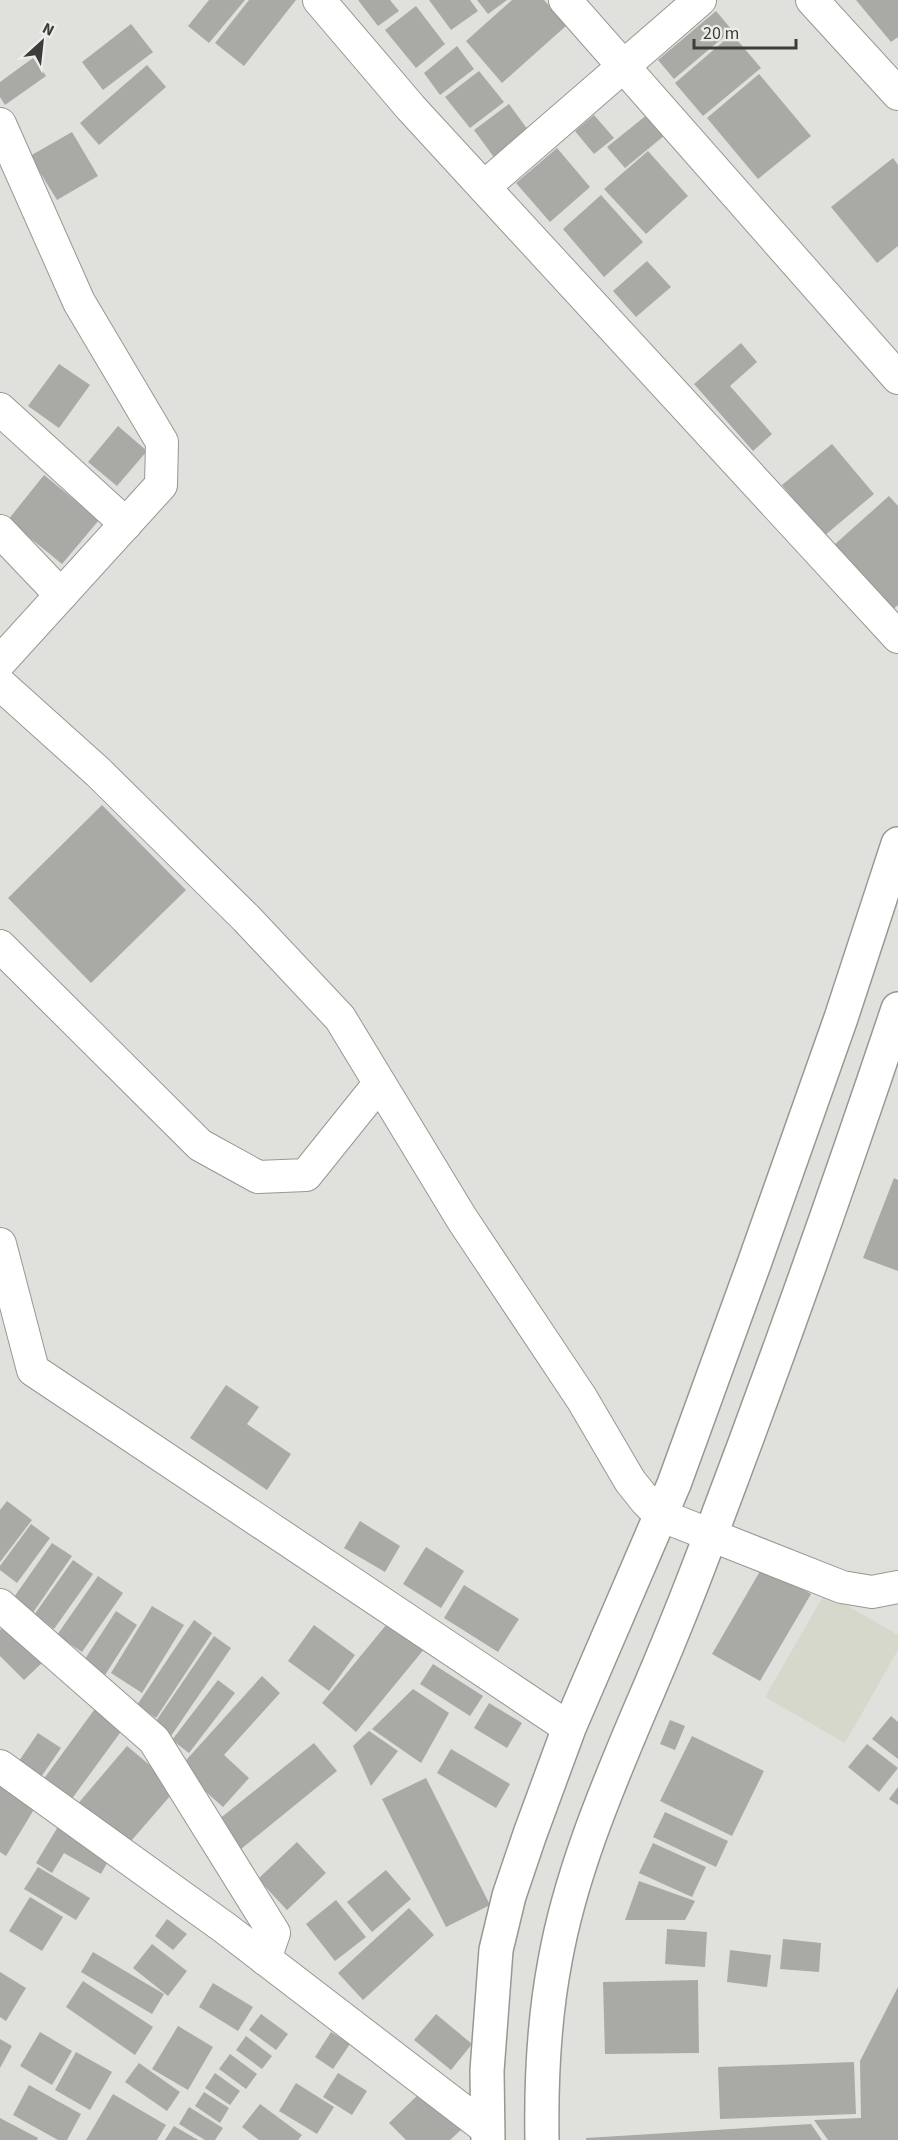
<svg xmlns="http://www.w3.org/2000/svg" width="898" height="2140" viewBox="0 0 898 2140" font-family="'Source Sans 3',sans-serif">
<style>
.built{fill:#d6d8cb}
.building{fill:#a9aaa5}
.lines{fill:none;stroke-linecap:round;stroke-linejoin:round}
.minor-casing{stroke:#979893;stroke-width:34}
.secondary-casing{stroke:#979893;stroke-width:36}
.minor{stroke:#fff;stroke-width:32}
.secondary{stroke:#fff;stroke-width:33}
</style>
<rect width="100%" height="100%" fill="#e0e1dc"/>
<polygon class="built" points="825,1593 898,1635 898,1650 845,1743 765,1697"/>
<g class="building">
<polygon points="209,0 245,0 209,43 188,26"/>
<polygon points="249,0 296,0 244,66 215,43"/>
<polygon points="358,0 390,0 399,11 378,26"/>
<polygon points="429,0 470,0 478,11 451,30"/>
<polygon points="477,0 507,0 488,14"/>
<polygon points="512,0 544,0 567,25 502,83 466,41"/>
<polygon points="856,0 898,0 898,37 891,42"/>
<polygon points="416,6 445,44 416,68 385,30"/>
<polygon points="716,11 732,30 674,79 658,60"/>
<polygon points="131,24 153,52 103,90 82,62"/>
<polygon points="732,34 761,68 703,116 675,83"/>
<polygon points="457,46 474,69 440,95 424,73"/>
<polygon points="33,58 46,76 5,105 0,97 0,82"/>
<polygon points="147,65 166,87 99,145 80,123"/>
<polygon points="479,71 504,102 470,128 445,97"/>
<polygon points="759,74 811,136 758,179 707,118"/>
<polygon points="509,104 531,134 496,160 474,130"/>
<polygon points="648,114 665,135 625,168 607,147"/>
<polygon points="594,115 614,138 594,154 575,131"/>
<polygon points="72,132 98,176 57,200 30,156"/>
<polygon points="557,148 590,187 550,222 516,183"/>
<polygon points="648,151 688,196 646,234 604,189"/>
<polygon points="893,158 898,165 898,246 877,263 831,207"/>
<polygon points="601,195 643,242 604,277 563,229"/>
<polygon points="647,261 671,287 636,317 613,291"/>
<polygon points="741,343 757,362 730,386 772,434 753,451 694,384"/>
<polygon points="59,364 90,385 59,428 28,406"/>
<polygon points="118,426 147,451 117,486 88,462"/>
<polygon points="832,444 874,494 824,536 782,485"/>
<polygon points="44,475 99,520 62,564 8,520"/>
<polygon points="889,496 898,506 898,605 892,610 834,545"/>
<polygon points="102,805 186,890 91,983 8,898"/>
<polygon points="894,1178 898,1180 898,1271 863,1258"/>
<polygon points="226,1385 259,1407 247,1424 291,1454 267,1490 190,1438"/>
<polygon points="7,1501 32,1520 0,1562 0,1510"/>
<polygon points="360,1521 400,1546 385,1572 344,1548"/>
<polygon points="31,1524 50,1538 17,1583 0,1570 0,1566"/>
<polygon points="52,1543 72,1556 32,1614 12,1600"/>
<polygon points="426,1547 464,1571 441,1608 403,1584"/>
<polygon points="73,1560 93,1574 54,1629 34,1615"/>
<polygon points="763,1566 811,1594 760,1681 712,1654"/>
<polygon points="98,1576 123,1593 82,1652 57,1635"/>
<polygon points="464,1585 519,1619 498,1652 444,1618"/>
<polygon points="152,1606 184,1625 142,1693 111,1673"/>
<polygon points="116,1611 137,1625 105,1675 83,1662"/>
<polygon points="391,1619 425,1648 356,1732 322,1703"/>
<polygon points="194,1620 212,1633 156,1718 137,1705"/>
<polygon points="7,1623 44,1661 24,1680 0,1656 0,1630"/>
<polygon points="314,1625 355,1655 329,1691 288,1661"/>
<polygon points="214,1636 231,1648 171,1736 154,1724"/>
<polygon points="433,1664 483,1696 470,1716 420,1684"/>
<polygon points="262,1676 280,1693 224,1755 249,1778 223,1807 179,1768"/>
<polygon points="218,1680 235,1693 189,1753 172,1740"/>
<polygon points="413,1689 449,1713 421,1763 372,1729"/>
<polygon points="489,1703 522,1723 507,1748 474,1728"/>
<polygon points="97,1706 125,1726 71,1800 43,1780"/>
<polygon points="891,1716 898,1722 898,1759 872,1739"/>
<polygon points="670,1720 685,1726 675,1750 660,1744"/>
<polygon points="369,1731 398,1751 371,1786 353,1746"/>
<polygon points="38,1733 61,1748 41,1777 19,1761"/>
<polygon points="692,1736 764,1771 732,1836 660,1801"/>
<polygon points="314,1743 337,1771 241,1849 218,1820"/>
<polygon points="867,1744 898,1768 879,1792 848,1767"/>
<polygon points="127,1746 177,1788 125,1848 76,1806"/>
<polygon points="451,1749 510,1784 496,1808 437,1773"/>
<polygon points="426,1778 490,1905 446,1927 382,1799"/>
<polygon points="0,1784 36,1806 6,1856 0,1852"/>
<polygon points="898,1787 898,1805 889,1799"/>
<polygon points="665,1812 728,1841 716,1867 653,1837"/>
<polygon points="59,1825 111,1856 101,1874 64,1853 52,1873 36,1863"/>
<polygon points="297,1842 326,1873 287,1910 258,1879"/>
<polygon points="653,1843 706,1867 692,1897 639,1873"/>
<polygon points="38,1867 90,1898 76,1920 24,1889"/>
<polygon points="386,1870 411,1899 372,1932 347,1902"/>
<polygon points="639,1881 695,1901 685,1920 625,1920"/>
<polygon points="30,1897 63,1917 42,1951 9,1931"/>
<polygon points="336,1900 366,1937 335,1961 306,1924"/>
<polygon points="409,1908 434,1935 363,2000 338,1973"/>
<polygon points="167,1919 187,1934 173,1950 155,1936"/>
<polygon points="667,1929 707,1932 705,1967 665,1964"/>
<polygon points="783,1939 821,1943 819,1972 780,1969"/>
<polygon points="152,1944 187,1971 168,1996 133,1968"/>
<polygon points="730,1950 771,1955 767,1987 727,1982"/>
<polygon points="93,1952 164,1994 152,2014 81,1972"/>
<polygon points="0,1972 26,1988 6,2021 0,2017"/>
<polygon points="698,1980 699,2053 605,2054 603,1982"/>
<polygon points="83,1981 153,2027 135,2055 66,2007"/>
<polygon points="213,1983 253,2007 238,2031 199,2007"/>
<polygon points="898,1987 898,2140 828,2140 814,2120 861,2118 860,2061"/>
<polygon points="261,2014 288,2034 276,2050 249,2030"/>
<polygon points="436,2014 472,2044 451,2070 414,2040"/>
<polygon points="178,2026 213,2047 188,2090 152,2069"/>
<polygon points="40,2032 72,2051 52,2085 20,2066"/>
<polygon points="331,2032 350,2044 333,2069 315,2057"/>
<polygon points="246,2036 272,2056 262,2069 236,2050"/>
<polygon points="0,2039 12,2046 0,2068"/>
<polygon points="76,2052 112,2072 90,2110 55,2090"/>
<polygon points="230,2054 257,2074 246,2089 219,2069"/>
<polygon points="854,2062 856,2114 720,2119 718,2067"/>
<polygon points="139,2063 180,2092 167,2111 125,2082"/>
<polygon points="215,2073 240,2091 230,2105 205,2088"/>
<polygon points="338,2073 367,2091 352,2115 323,2097"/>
<polygon points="296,2083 334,2107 317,2134 279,2111"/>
<polygon points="29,2085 81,2114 67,2140 58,2140 13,2115"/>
<polygon points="424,2089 462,2129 450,2140 406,2140 389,2123"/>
<polygon points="204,2092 229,2108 220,2123 195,2106"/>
<polygon points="113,2094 166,2125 157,2140 86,2140"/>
<polygon points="260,2104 302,2135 298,2140 259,2140 242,2127"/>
<polygon points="189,2107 223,2128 215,2140 205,2140 179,2124"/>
<polygon points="0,2118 38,2138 37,2140 0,2140"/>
<polygon points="811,2124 822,2140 586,2140 586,2138"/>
<polygon points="174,2126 198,2140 165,2140"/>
</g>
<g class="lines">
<g class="minor-casing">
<g id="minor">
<polyline points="319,0 411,108 898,637"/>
<polyline points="565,0 898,378"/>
<polyline points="812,0 898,94"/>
<polyline points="0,124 79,302 162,442 161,485 0,662"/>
<polyline points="484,187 700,0"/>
<polyline points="0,409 126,524"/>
<polyline points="0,531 61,595"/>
<polyline points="0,684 98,772 246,918 340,1018 462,1219 582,1399 630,1481 646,1501 660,1515 842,1587 872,1592 898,1587"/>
<polyline points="0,946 200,1145 258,1177 306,1175 379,1084"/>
<polyline points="0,1244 33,1370 569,1728"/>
<polyline points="0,1605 154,1740 274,1933 265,1959"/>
<polyline points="0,1766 225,1928 487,2129"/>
</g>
</g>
<g class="secondary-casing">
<g id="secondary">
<polyline points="488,2140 487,2071 496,1950 509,1896 530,1834 569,1728 674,1484 754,1264 841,1018 898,844"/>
<path d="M542,2140C541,2081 544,2019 555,1961C570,1877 604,1795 637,1717C663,1657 688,1596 711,1534C777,1360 839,1185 898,1009"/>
</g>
</g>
<use href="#minor" class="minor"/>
<use href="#secondary" class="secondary"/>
</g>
<g transform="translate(42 42) rotate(27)" stroke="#edeee9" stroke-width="4.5" paint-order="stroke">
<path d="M0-4.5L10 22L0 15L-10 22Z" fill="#3c3c3a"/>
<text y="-9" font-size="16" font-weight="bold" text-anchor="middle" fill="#3c3c3a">N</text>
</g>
<path d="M694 39v9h102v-9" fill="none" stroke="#3c3c3a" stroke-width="3"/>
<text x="703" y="39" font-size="18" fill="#3c3c3a" stroke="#edeee9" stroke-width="4.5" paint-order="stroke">20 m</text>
</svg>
